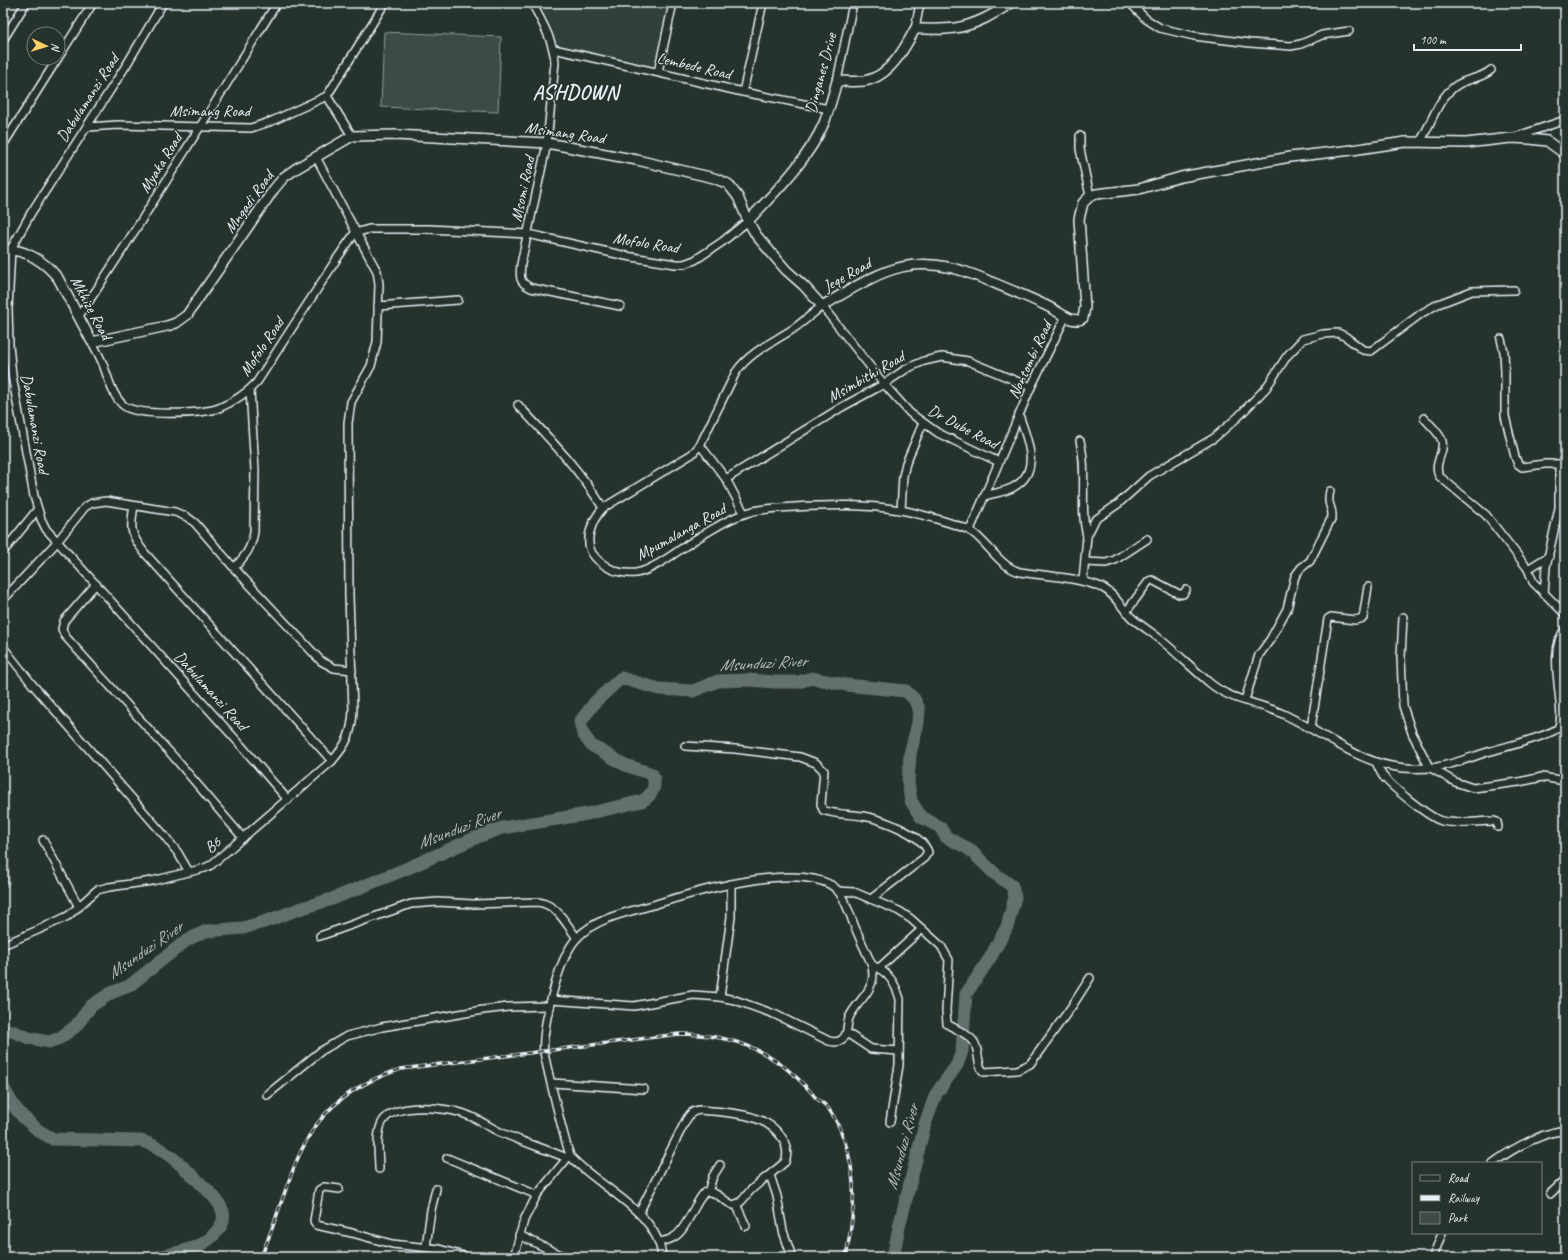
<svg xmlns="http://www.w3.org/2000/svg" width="1568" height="1260" viewBox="0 0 1568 1260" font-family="Caveat,sans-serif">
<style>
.built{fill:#333f3a}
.green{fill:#3e4b47;stroke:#939ea0}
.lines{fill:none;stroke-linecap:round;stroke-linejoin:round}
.river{stroke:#636f6d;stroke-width:13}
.minor-casing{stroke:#e8f1f8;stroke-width:10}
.tertiary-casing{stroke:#e8f1f8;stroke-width:12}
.minor{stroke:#26332d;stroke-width:7}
.tertiary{stroke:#26332d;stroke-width:9}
.rail-casing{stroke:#e8f1f8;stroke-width:3.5}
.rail{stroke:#26332d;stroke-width:2;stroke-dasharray:6;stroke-linecap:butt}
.labels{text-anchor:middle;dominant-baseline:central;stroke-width:3;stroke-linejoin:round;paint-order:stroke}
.street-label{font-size:16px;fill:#e8f1f8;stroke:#26332d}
.water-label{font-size:17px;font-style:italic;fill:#b3bdc0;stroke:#26332d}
.district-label{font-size:20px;font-weight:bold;letter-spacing:1px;fill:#e8f1f8;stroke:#26332d}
</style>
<rect width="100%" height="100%" fill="#26332d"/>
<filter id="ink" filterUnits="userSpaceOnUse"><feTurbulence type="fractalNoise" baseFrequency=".025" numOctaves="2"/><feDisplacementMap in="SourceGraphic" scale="8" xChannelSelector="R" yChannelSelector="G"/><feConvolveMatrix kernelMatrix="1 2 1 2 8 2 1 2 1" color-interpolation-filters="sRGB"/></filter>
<g filter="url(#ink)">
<polygon class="built" points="538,3 667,3 653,68 556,47 543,12"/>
<polygon class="green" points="384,32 501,37 498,112 381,107"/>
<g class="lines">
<g class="river">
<polyline points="3,849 3,882"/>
<path d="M3,1031H12L29,1038L49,1042L60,1038L76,1026L91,1006L111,993L129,986L187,940L206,931L243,928L267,921L299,909L332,899L408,868L475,838L502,828L587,814L642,801C653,795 657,785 652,774L625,765L591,745L583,734L580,722L596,701L621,678L659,689L693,691L718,681L747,680L776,682H798L812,678L846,685L906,691L914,699L919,709L918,723L910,754L908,783L911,801L921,817L940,827L946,837L969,849L994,873L1012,886L1015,897L1007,927L990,958L966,994L962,1051L957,1065L936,1094L925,1124L899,1227L893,1257"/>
<path d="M3,1087L13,1105L23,1117L39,1131L53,1139L141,1141C162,1146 180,1164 196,1179C206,1189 218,1198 223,1212C224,1217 223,1223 220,1227C205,1250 183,1250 159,1257"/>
</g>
<g class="minor-casing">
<g id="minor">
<polyline points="163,3 127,64 31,213 11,249 8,309 9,345 12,375 34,496 41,519 46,529 238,742 288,800"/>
<path d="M532,3C542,22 553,40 555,62L547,143L521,264C520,276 518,282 531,288L620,306"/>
<polyline points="1130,3 1146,19 1160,28 1194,36 1250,43 1291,46 1301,44 1322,35 1349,31"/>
<polyline points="915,29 920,3"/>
<polyline points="3,40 26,3"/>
<polyline points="554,49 743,92 829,109"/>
<polyline points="58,58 93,3"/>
<polyline points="658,72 673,3"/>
<polyline points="837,81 853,3"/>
<polyline points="743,92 763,3"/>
<polyline points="327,96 385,3"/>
<polyline points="327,96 352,136"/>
<polyline points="87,127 118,125 251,128 272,121 327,96"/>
<polyline points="1080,136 1080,149 1090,196"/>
<polyline points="1515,137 1565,120"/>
<path d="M1420,142C1432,123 1437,98 1457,85C1468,78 1481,79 1491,70"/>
<polyline points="3,145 58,58"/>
<polyline points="355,233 369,229 428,229 528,234 626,256 675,264 684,264 695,260 722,242 748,221"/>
<polyline points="378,306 458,300"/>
<path d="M79,316C148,214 211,108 277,3"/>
<polyline points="1501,339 1504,352 1505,372 1505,416 1515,457 1518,464 1522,467 1545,464 1559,464"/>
<path d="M92,342C96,350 101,358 104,367C109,380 112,395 123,405C137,417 202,414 219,408C233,402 247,393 257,382L336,260L355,233"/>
<path d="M518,405C549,438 579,469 603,508C592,520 582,543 595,557C599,562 604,565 609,568C616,572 627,574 636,573C656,570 687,543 706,533C718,526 730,518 744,514C760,508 778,508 794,507C830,505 865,504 900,510C913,512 962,525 972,532C989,544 999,566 1020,572C1046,576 1079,577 1103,588C1116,595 1122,609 1132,618C1141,626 1152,632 1161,640C1178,654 1194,670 1211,684C1232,701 1260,703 1283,714C1318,730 1354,759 1391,766C1405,769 1422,769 1437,767C1455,764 1474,756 1491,751C1505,747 1549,736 1558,728C1568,710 1545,654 1565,629"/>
<path d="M1424,418C1430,425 1440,433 1442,441C1445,453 1433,463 1439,476L1486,515L1525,565L1528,569L1533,582L1565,614"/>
<path d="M1080,441C1088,472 1079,506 1087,536"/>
<polyline points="700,445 726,479 744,513"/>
<polyline points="726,479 842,407 884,384 906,369 924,361 942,357 968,361 1031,387"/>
<path d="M985,496C994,493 1004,492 1012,488C1043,472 1027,439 1019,415"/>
<path d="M134,506C130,528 130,534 144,552L332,761"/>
<path d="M603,508L692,454L700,445L736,372C750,352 773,342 793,329C803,322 812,314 822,306L884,384L910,413L938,433L999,462"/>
<polyline points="901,510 903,476 906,463 923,423"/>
<polyline points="970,530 1031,387 1066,316"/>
<polyline points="3,552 37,510"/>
<polyline points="1085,562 1106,563 1115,560 1147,539"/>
<path d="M234,568C246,555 251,549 254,532L255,470L250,390"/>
<polyline points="1528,569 1549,556"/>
<polyline points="1083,581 1087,536 1095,520 1118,504 1149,476 1214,438 1238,417 1266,388 1287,356 1303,339 1323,334 1338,333 1346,337 1363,350 1371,351 1422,313 1438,304 1472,291 1514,290"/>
<polyline points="96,584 64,621 62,629 65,636 173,756 243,838"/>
<polyline points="1544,594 1546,567 1559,508 1559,464 1565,463"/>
<polyline points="3,600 57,542 85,507 92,503 106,501 175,512 187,517 195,523 234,568 321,661 334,668 352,670"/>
<polyline points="1126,612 1149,581 1152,580 1179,594 1183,594 1186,590"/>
<polyline points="1403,617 1401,657 1403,706 1412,733 1429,767 1455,782 1473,788 1519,782 1542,777 1565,781"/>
<polyline points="3,647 32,684 164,835 178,853 189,872"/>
<path d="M1245,700L1259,655L1270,640L1287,609L1295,576L1301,568L1310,561L1332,517C1333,506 1326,506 1330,491"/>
<polyline points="1311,728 1328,619 1331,617 1355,620 1363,618 1368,587"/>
<path d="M685,746L735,749L800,757L816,763L824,771L821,804L823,810C835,815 851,814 863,816C881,819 922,834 928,852L924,858L871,899"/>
<path d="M1376,762C1378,767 1380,772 1383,776C1391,786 1429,818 1442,821C1459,825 1477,821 1494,821L1497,822L1498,827"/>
<polyline points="43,840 79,907"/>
<path d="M838,891L854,892L899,911L911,919L941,946L949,960L946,1010L947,1024C955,1029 969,1034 974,1042C980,1051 976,1065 984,1072L1017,1070L1030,1064L1072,1006L1090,978"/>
<path d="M320,936L411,904L438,902L473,904L538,902C558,905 565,923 577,938"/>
<path d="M3,945L38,930L68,916L97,890L109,887L152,881L205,868L211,865L332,761C347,744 352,733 353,710L349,596L348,423L351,402L371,366L377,342L379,284L377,271L373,264L316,157"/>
<path d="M872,965C888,972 895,982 900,999L899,1065L890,1122"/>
<polyline points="879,968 922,929"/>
<polyline points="720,997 731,917 731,884"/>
<path d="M551,1000L634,1006L693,995L720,997L735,1000L774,1014L829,1041C833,1042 837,1043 841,1040C849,1035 846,1026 849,1018C854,1006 865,998 870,987C874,979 873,973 872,965C866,952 860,939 854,925C850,914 846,902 839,892C837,889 834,887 831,885C792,863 694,892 653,905C628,912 595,918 577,938C559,957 547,1011 544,1037C544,1042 543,1047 544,1052C546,1064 567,1152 571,1157C599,1188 658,1211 662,1257"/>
<polyline points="847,1033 871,1049 899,1051"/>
<polyline points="552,1083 644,1089"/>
<polyline points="267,1095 321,1051 347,1036 382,1027 483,1010 508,1007 549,1006"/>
<polyline points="447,1158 537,1195"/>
<path d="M1493,1163C1515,1147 1538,1134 1565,1130"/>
<path d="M379,1169C379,1155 375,1134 383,1121C395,1102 449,1107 467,1115C479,1119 490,1128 502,1133C523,1142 545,1149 567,1158"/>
<polyline points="770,1175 777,1196 783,1231 792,1257"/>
<polyline points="339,1189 324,1187 319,1190 314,1221 316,1225 352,1233 392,1244 439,1249 467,1257"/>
<polyline points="708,1192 713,1176 720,1165"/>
<polyline points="1550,1194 1565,1180"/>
<polyline points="736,1204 746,1226"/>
<path d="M639,1213L685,1122C689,1115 691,1111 700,1110C729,1113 768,1112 784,1141C787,1148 788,1155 785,1162C774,1172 761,1180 750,1191C744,1197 742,1204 733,1205C723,1201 716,1190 705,1192C694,1203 686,1231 674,1237C670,1240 664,1241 659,1242"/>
<polyline points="519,1235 565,1257"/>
<polyline points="426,1247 431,1210 436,1189"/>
<polyline points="514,1257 524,1220 537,1195 569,1156"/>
<polyline points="1433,1257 1442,1233"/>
<polyline points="1563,1257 1565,1252"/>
</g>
</g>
<g class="tertiary-casing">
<g id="tertiary">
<path d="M748,221C775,192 808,160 824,123C829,110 833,95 837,81C846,81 855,82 864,81C889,77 904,50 915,29C928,29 942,30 955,28C976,25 994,14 1011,3"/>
<path d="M3,250C25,248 45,262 58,278L92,342L167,326L176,323L187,315L274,189L284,177L297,168L352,136L395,135L547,143L637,160L714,178L728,184L738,197L748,221L756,235L786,270L804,286L822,306C879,273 910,249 977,276C1001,286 1024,295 1047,306C1055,310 1063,316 1071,319C1076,320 1079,321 1083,318L1085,307L1079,219L1083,203L1090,196L1096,194L1139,189L1181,177L1290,157L1352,150L1405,142L1466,143L1511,138L1530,139L1547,141L1565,154"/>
</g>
</g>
<use href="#minor" class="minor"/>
<use href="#tertiary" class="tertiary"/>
<g class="rail-casing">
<path id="rail" d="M261,1257C298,1169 296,1102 401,1069L679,1034C736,1034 779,1053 816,1098C820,1101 825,1104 828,1108C841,1125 849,1151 852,1173C856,1201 851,1229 846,1257"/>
</g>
<use href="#rail" class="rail"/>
</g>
</g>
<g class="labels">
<g class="street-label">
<text transform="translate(694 66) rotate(13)">Lembede Road</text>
<text transform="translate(821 73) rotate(-75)">Dinganes Drive</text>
<text transform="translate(88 98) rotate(-57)">Dabulamanzi Road</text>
<text x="210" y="111">Msimang Road</text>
<text transform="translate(565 133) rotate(8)">Msimang Road</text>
<text transform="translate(161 163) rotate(-58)">Myaka Road</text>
<text transform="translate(523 189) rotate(-78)">Msomi Road</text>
<text transform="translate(249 202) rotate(-54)">Mngadi Road</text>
<text transform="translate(646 243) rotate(9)">Mofolo Road</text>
<text transform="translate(847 275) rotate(-29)">Jeqe Road</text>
<text transform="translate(91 308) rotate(62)">Mkhize Road</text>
<text transform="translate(262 347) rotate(-56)">Mofolo Road</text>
<text transform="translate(1030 360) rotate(-65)">Nontombi Road</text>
<text transform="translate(866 377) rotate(-30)">Msimbithi Road</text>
<text transform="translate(35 424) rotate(80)">Dabulamanzi Road</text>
<text transform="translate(963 427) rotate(28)">Dr Dube Road</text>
<text transform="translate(681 532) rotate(-29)">Mpumalanga Road</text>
<text transform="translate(211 691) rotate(48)">Dabulamanzi Road</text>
<text transform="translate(213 845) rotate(-39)">B6</text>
</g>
<g class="water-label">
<text transform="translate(763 663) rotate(-3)">Msunduzi River</text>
<text transform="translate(459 828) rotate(-21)">Msunduzi River</text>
<text transform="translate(145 950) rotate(-35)">Msunduzi River</text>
<text transform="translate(902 1147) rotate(-75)">Msunduzi River</text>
</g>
<g class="district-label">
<text x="576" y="92">ASHDOWN</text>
</g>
</g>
<rect width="1568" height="1260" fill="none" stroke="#26332d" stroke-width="16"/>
<rect x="8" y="8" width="1552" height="1244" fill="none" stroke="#e8f1f8" stroke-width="1.5" filter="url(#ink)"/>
<rect x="1412" y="1162" width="130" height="72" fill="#26332d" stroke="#747f7e"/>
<rect x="1420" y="1175" width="20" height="6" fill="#26332d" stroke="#747f7e"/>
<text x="1448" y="1182" font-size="12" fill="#e8f1f8">Road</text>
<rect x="1420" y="1195" width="20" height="6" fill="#e8f1f8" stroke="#747f7e"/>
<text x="1448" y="1202" font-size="12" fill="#e8f1f8">Railway</text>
<rect x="1420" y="1212" width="20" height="12" fill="#3e4b47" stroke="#747f7e"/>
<text x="1448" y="1222" font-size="12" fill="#e8f1f8">Park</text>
<g transform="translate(46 46) rotate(94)"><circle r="19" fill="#26332d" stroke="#747f7e"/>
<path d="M0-3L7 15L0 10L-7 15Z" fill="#ffd166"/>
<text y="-6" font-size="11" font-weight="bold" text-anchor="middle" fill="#e8f1f8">N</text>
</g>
<path d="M1414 44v6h107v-6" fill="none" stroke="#e8f1f8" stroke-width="2"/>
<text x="1420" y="44" font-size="12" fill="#e8f1f8" stroke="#26332d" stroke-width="3" paint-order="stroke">100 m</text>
</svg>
